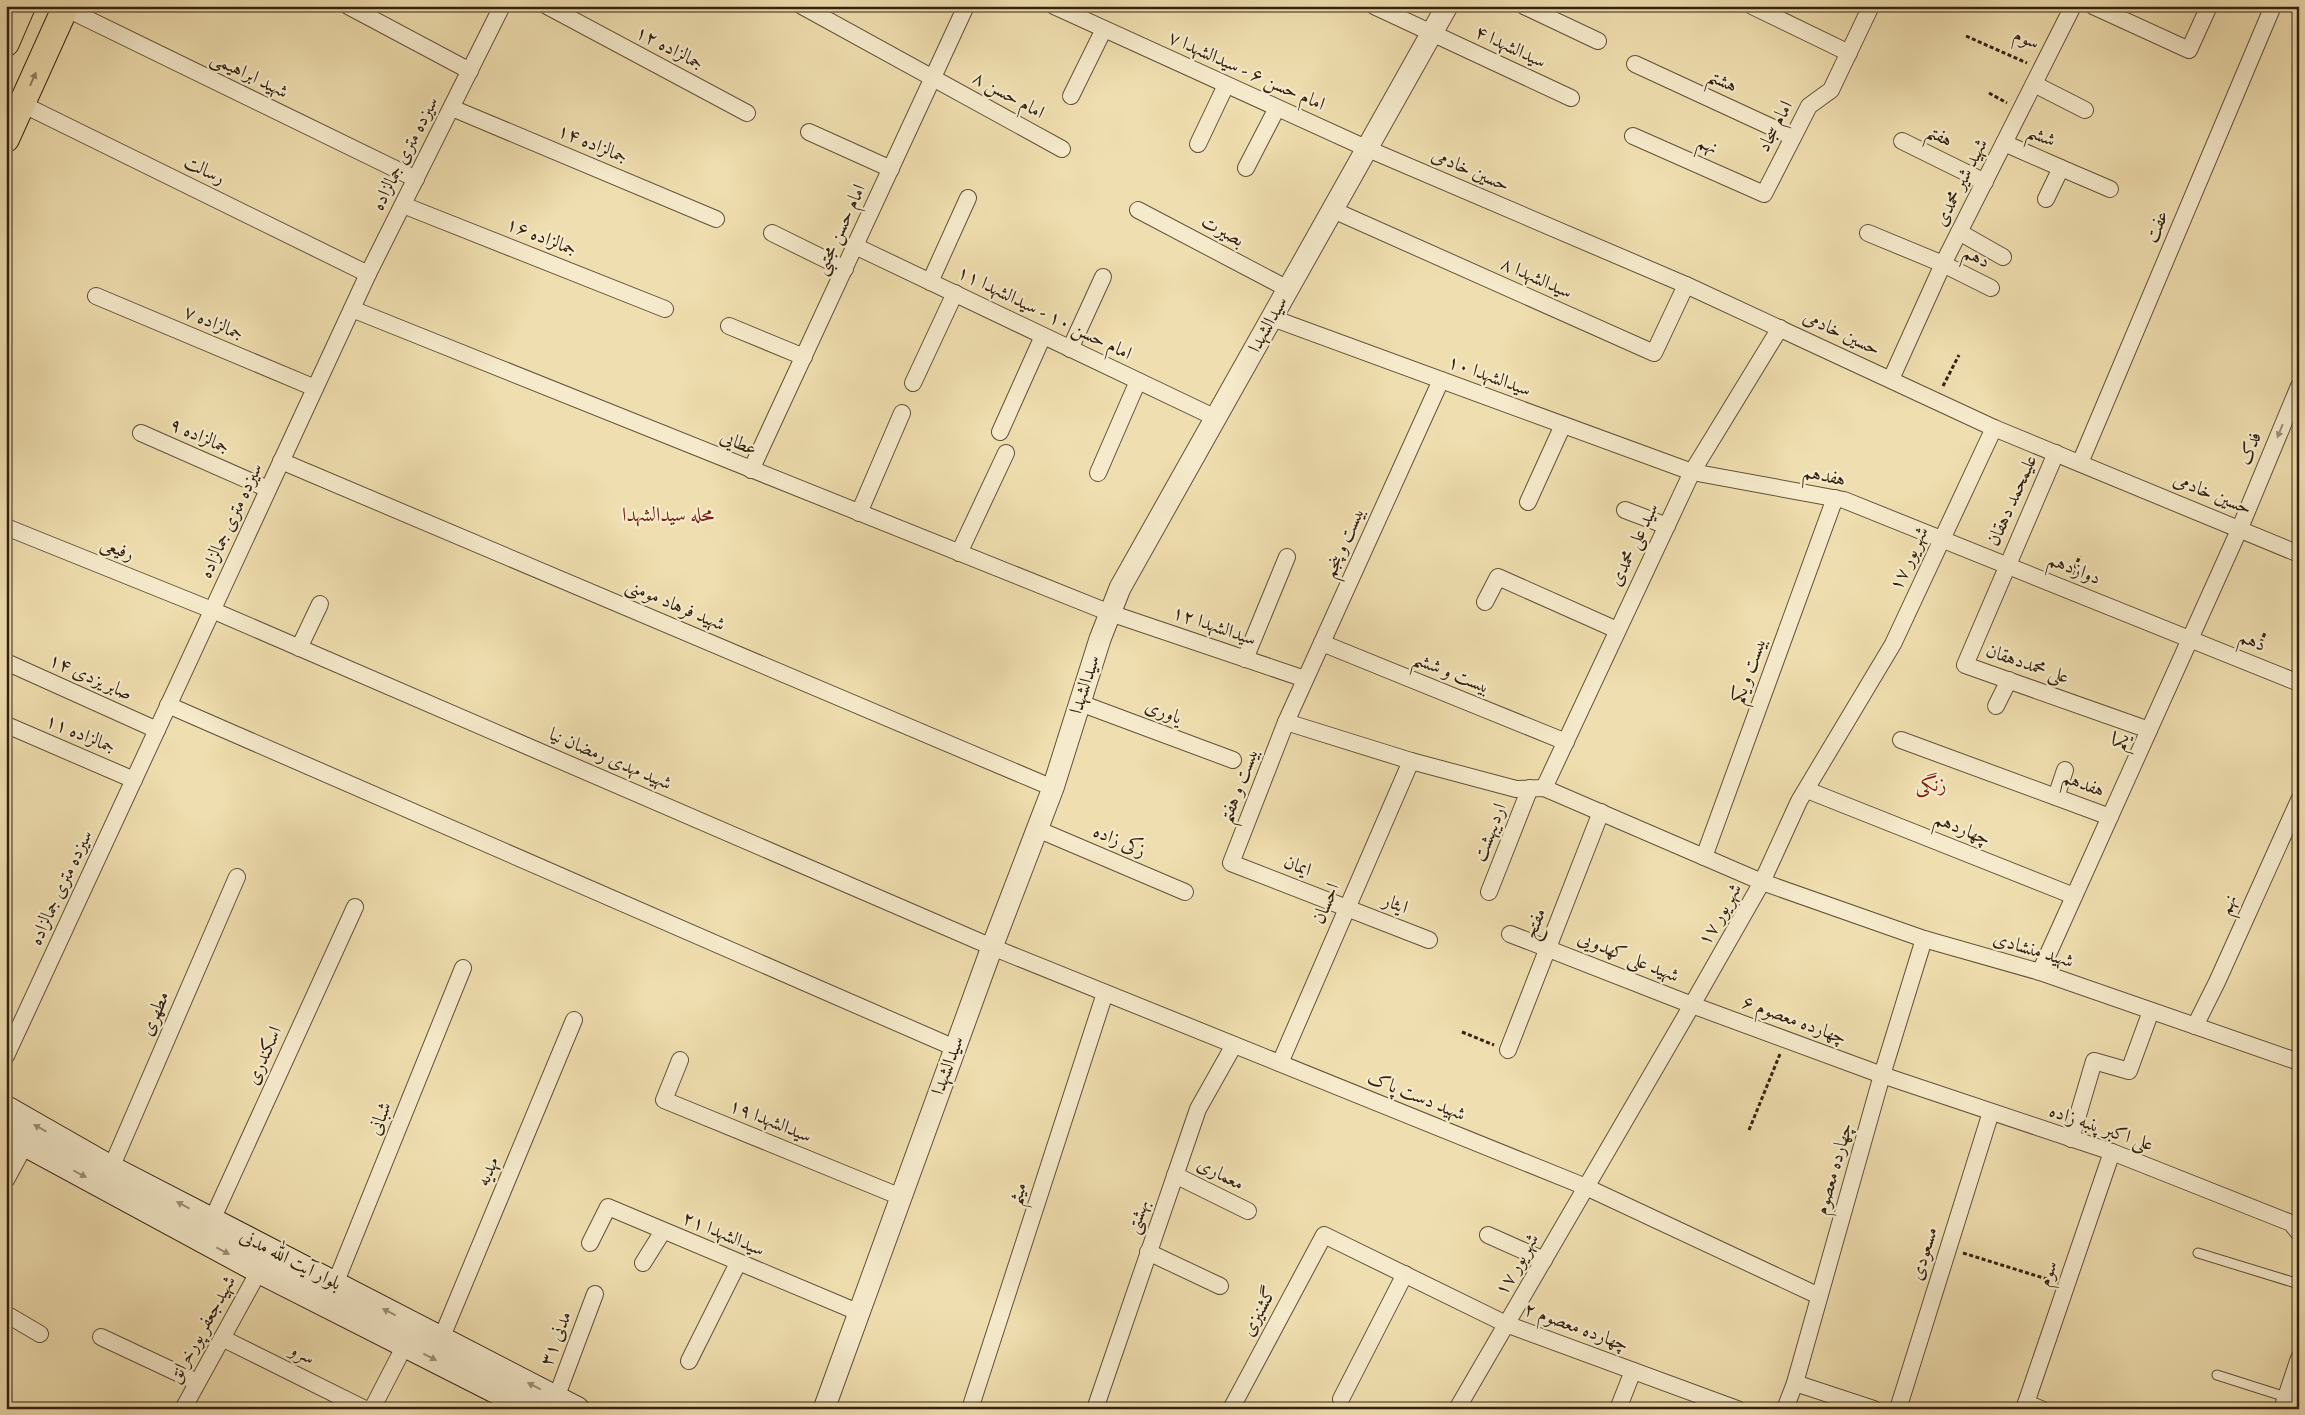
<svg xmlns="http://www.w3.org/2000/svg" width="2305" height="1415" viewBox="0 0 2305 1415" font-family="'Sorts Mill Goudy',Amiri,serif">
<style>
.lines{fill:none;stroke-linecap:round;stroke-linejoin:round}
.service-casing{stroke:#625138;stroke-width:11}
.minor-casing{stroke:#625138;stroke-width:18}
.tertiary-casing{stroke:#625138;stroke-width:23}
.secondary-casing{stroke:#321;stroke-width:26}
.primary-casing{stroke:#321;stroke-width:28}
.path{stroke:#321;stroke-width:3;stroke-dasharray:4 2.5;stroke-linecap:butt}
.service{stroke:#f5eacb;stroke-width:9}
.minor{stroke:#f5eacb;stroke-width:16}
.tertiary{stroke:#f5eacb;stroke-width:21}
.secondary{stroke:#f5eacb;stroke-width:24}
.primary{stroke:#efdeaf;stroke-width:26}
.oneway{fill:#918060}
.oneway2{fill:#9e9077}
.labels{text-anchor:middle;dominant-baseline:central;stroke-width:4.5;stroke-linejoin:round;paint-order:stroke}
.street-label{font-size:19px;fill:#321;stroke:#f5eacb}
.neighbourhood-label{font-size:20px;fill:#7a1f14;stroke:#f5eacb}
</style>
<rect width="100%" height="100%" fill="#efdeaf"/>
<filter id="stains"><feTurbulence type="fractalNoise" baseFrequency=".004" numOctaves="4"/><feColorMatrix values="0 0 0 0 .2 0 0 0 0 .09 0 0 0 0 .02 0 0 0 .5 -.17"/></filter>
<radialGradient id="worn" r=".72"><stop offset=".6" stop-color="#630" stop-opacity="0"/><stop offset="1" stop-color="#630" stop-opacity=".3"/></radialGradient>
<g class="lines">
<g class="service-casing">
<g id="service">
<polyline points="2198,1253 2299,1284"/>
<polyline points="2217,1375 2286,1397"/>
</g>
</g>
<g class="minor-casing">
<g id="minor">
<polyline points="348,6 470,71"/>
<polyline points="547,6 747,113"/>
<polyline points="802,6 1062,149"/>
<polyline points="1054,6 1368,149 1686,285 1994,428 2299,554"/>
<polyline points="1374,6 1571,98"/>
<polyline points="1524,6 1598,41"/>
<polyline points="1752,6 1849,53"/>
<polyline points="2093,6 2189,50 2209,6"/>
<polyline points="65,8 416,179"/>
<polyline points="1635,64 1793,137"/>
<polyline points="2034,84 2085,110"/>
<polyline points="1071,96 1104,29"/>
<polyline points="22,104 368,274"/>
<polyline points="452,108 716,219"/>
<polyline points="809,132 891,169"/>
<polyline points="1633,136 1764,194 1809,106 1831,90 1871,6"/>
<polyline points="1902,141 1985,182"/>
<polyline points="2004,143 2061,168 2046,199"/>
<polyline points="1198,144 1226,85"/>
<polyline points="1246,168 1277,108"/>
<polyline points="2061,168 2110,189"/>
<polyline points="403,205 665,309"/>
<polyline points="1138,210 1288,289"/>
<polyline points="1333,210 1654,353 1686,285"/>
<polyline points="1959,232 2003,257"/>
<polyline points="772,233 845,269"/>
<polyline points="1868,233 1943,264 1991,288"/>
<polyline points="855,246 1216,418"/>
<polyline points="930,282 968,198"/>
<polyline points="96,296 315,388"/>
<polyline points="352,309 1110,613 1305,679"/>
<polyline points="1272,318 1692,472 1844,500 2299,683"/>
<polyline points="729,326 804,357"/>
<polyline points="1070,349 1103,277"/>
<polyline points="1891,379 1943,264 2073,6"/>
<polyline points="913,383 955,293"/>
<polyline points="1000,432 1043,336"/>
<polyline points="141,433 268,489"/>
<polyline points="2056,453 1965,665 2149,730"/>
<polyline points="281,461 1053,788"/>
<polyline points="2080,463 2273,6"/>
<polyline points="751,470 966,6"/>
<polyline points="1098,473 1138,381"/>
<polyline points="1528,502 1563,425"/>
<polyline points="1625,510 1667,526"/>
<polyline points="859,513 902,413"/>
<polyline points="6,527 212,610 992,947 1586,1187 1819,1296"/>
<polyline points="959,553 1006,453"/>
<polyline points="1485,602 1498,577 1617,630"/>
<polyline points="1322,643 1566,742"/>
<polyline points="299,648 320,604"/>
<polyline points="1245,659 1287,557"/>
<polyline points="6,662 157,730"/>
<polyline points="1080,703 1233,760"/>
<polyline points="168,705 955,1048"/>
<polyline points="1996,706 2009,680"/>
<polyline points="1286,722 1411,761 1516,789 1544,788 1762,882 1924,939 2040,972 2299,1062"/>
<polyline points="9,726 134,780"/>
<polyline points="1901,740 2110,817"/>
<polyline points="1544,788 1692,472 1780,328"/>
<polyline points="1807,790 2074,896"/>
<polyline points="2056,797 2065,770"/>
<polyline points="1037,829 1185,892"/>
<polyline points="1704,857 1835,498"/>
<polyline points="1489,892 1530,788"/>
<polyline points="1510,934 1692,1005 1882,1075 2112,1152 2291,1223 2299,1233"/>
<polyline points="1429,940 1231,863 1286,722 1441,380"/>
<polyline points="2040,972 2240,528 2299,386"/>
<polyline points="2195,1026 2217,982 2299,800"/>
<polyline points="1508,1050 1601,812"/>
<polyline points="6,1056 368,274 502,6"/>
<polyline points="680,1060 664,1100 901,1197"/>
<polyline points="1280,1063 1411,761"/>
<polyline points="2071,1139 2094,1061 2129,1071 2151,1011"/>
<polyline points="111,1168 237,877"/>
<polyline points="1175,1175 1248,1211"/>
<polyline points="6,1180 25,1145"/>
<polyline points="212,1220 355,907"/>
<polyline points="1488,1235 1544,1260"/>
<polyline points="590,1243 608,1207 860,1313"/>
<polyline points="1148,1252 1220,1286"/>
<polyline points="643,1263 663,1231"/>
<polyline points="335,1284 463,968"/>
<polyline points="6,1314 40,1334"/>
<polyline points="101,1337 197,1382"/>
<polyline points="222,1338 365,1409"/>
<polyline points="441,1339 574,1020"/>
<polyline points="689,1361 738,1263"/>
<polyline points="1795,1383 1874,1409"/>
<polyline points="556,1398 595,1294"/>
<polyline points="1341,1399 1405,1274"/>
<polyline points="2026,1403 2041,1409"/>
<polyline points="183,1409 259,1271"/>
<polyline points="372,1409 405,1345"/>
<polyline points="970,1409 1105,993"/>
<polyline points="1095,1409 1198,1109 1234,1045"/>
<polyline points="1231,1409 1324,1235 1506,1324 1737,1409"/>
<polyline points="1457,1409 1692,1005 1762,882 1799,801 1893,644 1994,428"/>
<polyline points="1618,1409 1633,1371"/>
<polyline points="1785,1409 1795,1383 1882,1075 1924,939"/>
<polyline points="1898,1409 1991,1112"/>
<polyline points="2024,1409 2112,1152"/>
<polyline points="2282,1409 2299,1358"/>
</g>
</g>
<g class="tertiary-casing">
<polyline id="tertiary" points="824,1409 992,947 1053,788 1100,639 1120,588 1447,6"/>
</g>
<g class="secondary-casing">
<g id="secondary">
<polyline points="6,1108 111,1168 577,1409"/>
<polyline points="6,1134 259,1271 531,1409"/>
</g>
</g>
<g class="primary-casing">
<g id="primary">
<polyline points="6,43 22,6"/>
<polyline points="6,139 66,6"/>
</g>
</g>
<g class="path">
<polyline points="1966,36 2027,63"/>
<polyline points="1989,93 2007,103"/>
<polyline points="1943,386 1959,355"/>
<polyline points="2072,574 2080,556"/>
<polyline points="2258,649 2265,633"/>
<polyline points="1462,1032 1494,1045"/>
<polyline points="1749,1130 1780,1054"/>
<polyline points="1963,1253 2050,1280"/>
</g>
<use href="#service" class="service"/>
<use href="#minor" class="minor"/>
<use href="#tertiary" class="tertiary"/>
<use href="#secondary" class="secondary"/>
<use href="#primary" class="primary"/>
</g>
<defs><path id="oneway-solid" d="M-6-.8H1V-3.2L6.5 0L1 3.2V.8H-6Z" transform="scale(1.25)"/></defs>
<use class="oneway" href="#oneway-solid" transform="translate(33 79) rotate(-66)"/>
<g class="oneway2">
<use href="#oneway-solid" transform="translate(2280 431) rotate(112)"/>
<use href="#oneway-solid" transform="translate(40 1128) rotate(-151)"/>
<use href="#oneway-solid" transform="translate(80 1174) rotate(28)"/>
<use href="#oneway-solid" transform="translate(183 1205) rotate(-152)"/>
<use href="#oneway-solid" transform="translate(223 1251) rotate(28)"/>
<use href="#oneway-solid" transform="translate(389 1312) rotate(-153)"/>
<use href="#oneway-solid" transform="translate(430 1357) rotate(27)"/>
<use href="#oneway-solid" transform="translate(534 1386) rotate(-153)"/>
</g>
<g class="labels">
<g class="street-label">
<text transform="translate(2026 40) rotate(24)">سوم</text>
<text transform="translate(1510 48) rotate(25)">سیدالشهدا ۴</text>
<text transform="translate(669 49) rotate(28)">جمالزاده ۱۲</text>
<text transform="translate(1246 72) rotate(24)">امام حسن ۶ - سیدالشهدا ۷</text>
<text transform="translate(249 76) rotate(26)">شهید ابراهیمی</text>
<text transform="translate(1722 82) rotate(25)">هشتم</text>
<text transform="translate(1008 96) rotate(29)">امام حسن ۸</text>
<text transform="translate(1776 127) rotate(-62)">امام سجاد</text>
<text transform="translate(1939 137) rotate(27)">هفتم</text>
<text transform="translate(2041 137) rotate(24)">ششم</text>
<text transform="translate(592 145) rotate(23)">جمالزاده ۱۴</text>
<text transform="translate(1707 146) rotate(24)">نهم</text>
<text transform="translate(406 154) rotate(-63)">سیزده متری جمالزاده</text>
<text transform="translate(204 171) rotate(26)">رسالت</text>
<text transform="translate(1470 171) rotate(23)">حسین خادمی</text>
<text transform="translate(1962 183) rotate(-63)">شهید شیر محمدی</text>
<text transform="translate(2158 227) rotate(-67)">عفت</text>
<text transform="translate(841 230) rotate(-65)">امام حسن مجتبی</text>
<text transform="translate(1222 232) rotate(28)">بصیرت</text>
<text transform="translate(541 238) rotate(22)">جمالزاده ۱۶</text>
<text transform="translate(1976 258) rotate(26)">دهم</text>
<text transform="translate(1536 279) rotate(24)">سیدالشهدا ۸</text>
<text transform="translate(1044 314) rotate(26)">امام حسن ۱۰ - سیدالشهدا ۱۱</text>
<text transform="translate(213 324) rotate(23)">جمالزاده ۷</text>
<text transform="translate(1269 325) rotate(-61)">سیدالشهدا</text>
<text transform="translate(1841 334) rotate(25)">حسین خادمی</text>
<text transform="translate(1489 377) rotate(20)">سیدالشهدا ۱۰</text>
<text transform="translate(199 437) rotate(24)">جمالزاده ۹</text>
<text transform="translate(738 444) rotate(22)">عطایی</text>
<text transform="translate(2251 449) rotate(-68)">فدک</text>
<text transform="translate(1824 477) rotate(12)">هفدهم</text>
<text transform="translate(2212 495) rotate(22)">حسین خادمی</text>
<text transform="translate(2013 501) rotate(-66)">علیمحمد دهقان</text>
<text transform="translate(232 521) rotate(-65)">سیزده متری جمالزاده</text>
<text transform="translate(1345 543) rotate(-66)">بیست و پنجم</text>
<text transform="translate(1635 545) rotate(-64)">سید علی محمدی</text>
<text transform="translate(117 550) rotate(22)">رفیعی</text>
<text transform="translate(1910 559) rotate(-65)">۱۷ شهریور</text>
<text transform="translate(2074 570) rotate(22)">دوازدهم</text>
<text transform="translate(675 606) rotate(23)">شهید فرهاد مومنی</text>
<text transform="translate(1214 627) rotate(19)">سیدالشهدا ۱۲</text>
<text transform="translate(2252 642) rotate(23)">دهم</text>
<text transform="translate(2027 665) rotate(19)">علی محمددهقان</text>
<text transform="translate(1750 671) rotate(-70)">بیست و یکم</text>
<text transform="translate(1451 674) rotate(22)">بیست و ششم</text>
<text transform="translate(90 678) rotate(24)">صابر یزدی ۱۴</text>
<text transform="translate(1086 685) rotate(-72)">سیدالشهدا</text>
<text transform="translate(1163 713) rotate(21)">یاوری</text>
<text transform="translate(80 735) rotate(23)">جمالزاده ۱۱</text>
<text transform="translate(2122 742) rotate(-66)">یکم</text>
<text transform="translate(610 760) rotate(23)">شهید مهدی رمضان نیا</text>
<text transform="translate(2083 785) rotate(20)">هفدهم</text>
<text transform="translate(1240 786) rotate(-69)">بیست و هفتم</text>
<text transform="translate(1962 830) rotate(22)">چهاردهم</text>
<text transform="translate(1491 833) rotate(-69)">اردیبهشت</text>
<text transform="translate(1119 842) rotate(23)">زکی زاده</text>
<text transform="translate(1297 867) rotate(21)">ایمان</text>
<text transform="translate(62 888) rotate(-65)">سیزده متری جمالزاده</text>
<text transform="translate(1327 904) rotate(-67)">احسان</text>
<text transform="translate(1395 905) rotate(21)">ایثار</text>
<text transform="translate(2229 905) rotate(-66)">نهم</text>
<text transform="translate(1721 915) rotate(-60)">۱۷ شهریور</text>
<text transform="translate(1536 924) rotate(-69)">مفتح</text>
<text transform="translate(2033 951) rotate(17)">شهید منشادی</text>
<text transform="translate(1628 958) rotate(22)">شهید علی کهدویی</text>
<text transform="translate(156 1014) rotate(-67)">مطهری</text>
<text transform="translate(1794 1021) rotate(20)">چهارده معصوم ۶</text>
<text transform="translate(265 1056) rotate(-66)">اسکندری</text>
<text transform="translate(949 1066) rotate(-70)">سیدالشهدا</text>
<text transform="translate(1416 1097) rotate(22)">شهید دست پاک</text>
<text transform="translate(381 1119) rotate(-68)">شبانی</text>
<text transform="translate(770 1122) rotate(22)">سیدالشهدا ۱۹</text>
<text transform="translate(2101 1129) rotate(19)">علی اکبر پنبه زاده</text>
<text transform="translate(1835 1169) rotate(-74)">چهارده معصوم</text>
<text transform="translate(489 1172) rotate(-67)">مهدیه</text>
<text transform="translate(1220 1175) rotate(27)">معماری</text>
<text transform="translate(1019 1194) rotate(-72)">میثم</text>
<text transform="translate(1139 1217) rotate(-71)">بهشتی</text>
<text transform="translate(723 1235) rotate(23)">سیدالشهدا ۲۱</text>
<text transform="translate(1925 1254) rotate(-73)">مسعودی</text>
<text transform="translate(290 1261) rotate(27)">بلوار آیت الله مدنی</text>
<text transform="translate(1518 1265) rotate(-60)">۱۷ شهریور</text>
<text transform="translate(2049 1274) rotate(-71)">سوم</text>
<text transform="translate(1260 1312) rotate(-62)">گشنیزی</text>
<text transform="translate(1576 1328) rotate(20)">چهارده معصوم ۲</text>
<text transform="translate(203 1330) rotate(-61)">شهیدجعفر پورخرانق</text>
<text transform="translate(557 1339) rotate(-69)">مدنی ۳۱</text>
<text transform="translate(302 1355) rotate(26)">سرو</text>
</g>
<g class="neighbourhood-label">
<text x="668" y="516">محله سیدالشهدا</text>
<text x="1931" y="786">زنگی</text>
</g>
</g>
<rect width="2305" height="1415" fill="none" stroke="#efdeaf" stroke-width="25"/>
<rect x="8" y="8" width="2290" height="1400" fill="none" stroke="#321" stroke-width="2.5"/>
<rect x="12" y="12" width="2280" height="1390" fill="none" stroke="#321"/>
<rect width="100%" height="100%" filter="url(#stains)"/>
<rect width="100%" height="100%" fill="url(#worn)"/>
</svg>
